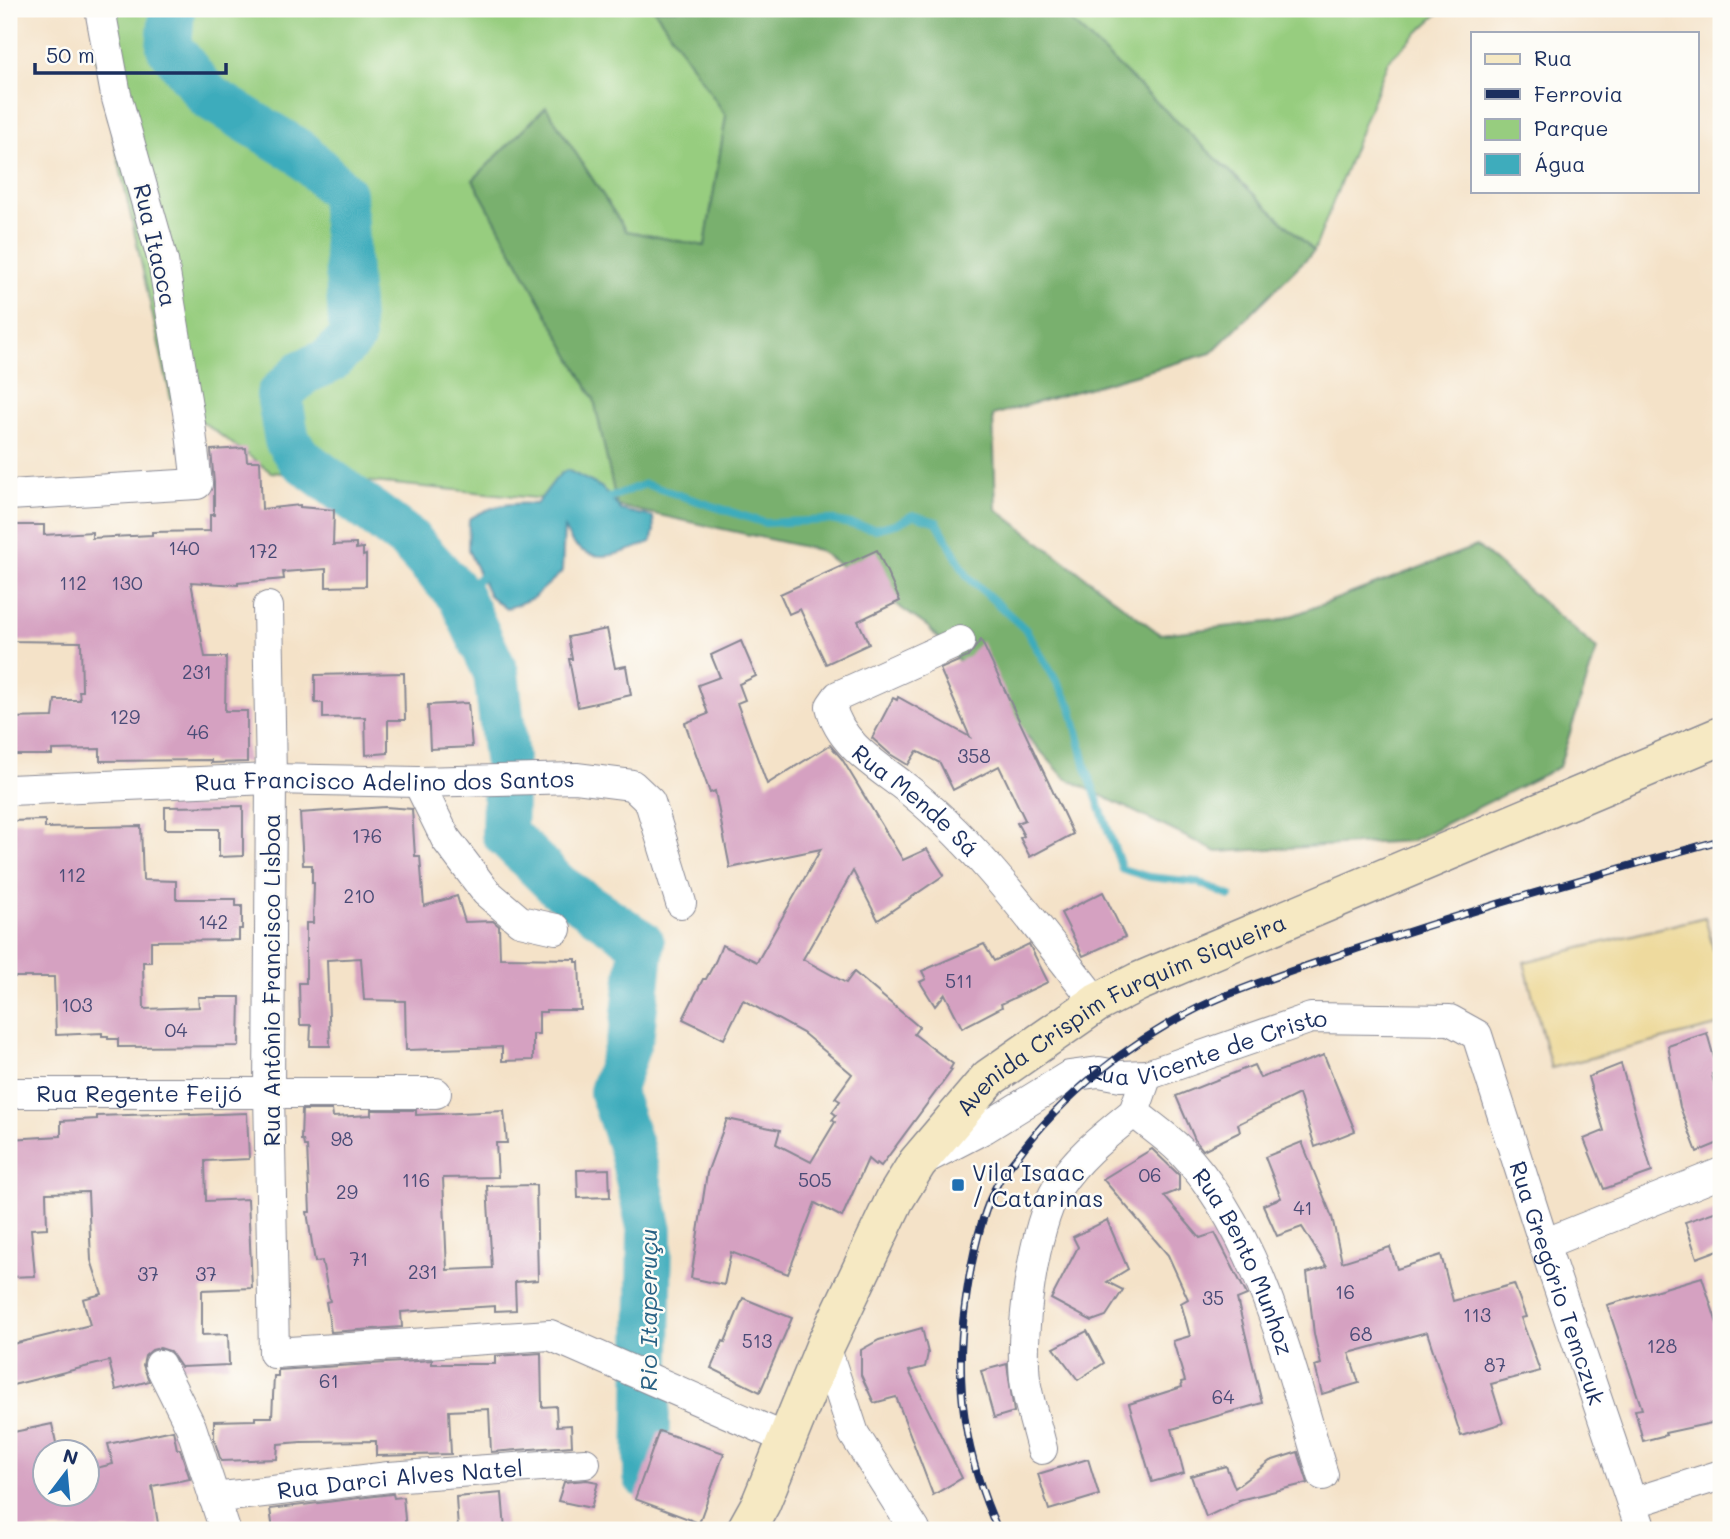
<svg xmlns="http://www.w3.org/2000/svg" width="1730" height="1539" viewBox="0 0 1730 1539" font-family="Mali,sans-serif">
<style>
.green{fill:#97cd7f;stroke:#597e6e;stroke-width:2}
.forest{fill:#79b06e;stroke:#4a7066;stroke-width:2}
.sand{fill:#eeda9e;stroke:#84847e;stroke-width:2}
.water{fill:#3eacbc;stroke:#2c6e8d;stroke-width:2}
.lines{fill:none;stroke-linecap:round;stroke-linejoin:round}
.stream{stroke:#3eacbc;stroke-width:8}
.river{stroke:#3eacbc;stroke-width:46}
.building{fill:#d5a1c1}
.minor-casing{stroke:#888893;stroke-width:32}
.secondary-casing{stroke:#888893;stroke-width:41}
.minor{stroke:#fff;stroke-width:30}
.secondary{stroke:#f6e9c3;stroke-width:38}
.rail-casing{stroke:#1b2f5e;stroke-width:8}
.rail{stroke:#fdfcf7;stroke-width:5;stroke-dasharray:16;stroke-linecap:butt}
.poi-dot{fill:#1f6fb2;stroke:#fdfcf7;stroke-width:2.5}
.labels{text-anchor:middle;dominant-baseline:central;stroke-width:5;stroke-linejoin:round;paint-order:stroke}
.number-label{font-size:19px;fill:#4a4c77}
.street-label{font-size:23px;fill:#1b2f5e;stroke:#fdfcf7}
.poi-label{font-size:23px;fill:#1b2f5e;stroke:#fdfcf7;text-anchor:start}
.water-label{font-size:24px;font-style:italic;fill:#296184;stroke:#fdfcf7}
</style>
<rect width="100%" height="100%" fill="#fdfcf7"/>
<filter id="ink" filterUnits="userSpaceOnUse"><feTurbulence type="fractalNoise" baseFrequency=".0143" numOctaves="2"/><feDisplacementMap in="SourceGraphic" scale="14" xChannelSelector="R" yChannelSelector="G"/><feConvolveMatrix kernelMatrix="1 2 1 2 8 2 1 2 1" color-interpolation-filters="sRGB"/></filter>
<filter id="wash" filterUnits="userSpaceOnUse"><feTurbulence type="fractalNoise" baseFrequency=".00686" numOctaves="4" result="noise"/><feDisplacementMap in="SourceGraphic" scale="28" xChannelSelector="R" yChannelSelector="G"/><feGaussianBlur stdDeviation="1.57" result="paint"/><feColorMatrix in="noise" values="0 0 0 0 0 0 0 0 0 0 0 0 0 0 0 0 0 1.4 0 .05"/><feComposite in="paint" operator="in"/></filter>
<g filter="url(#wash)">
<rect width="100%" height="100%" fill="#f4e2c8"/>
<g class="green">
<polygon points="106,9 654,9 726,116 705,246 626,231 546,107 473,180 594,399 617,506 271,472 171,399 95,53"/>
<polygon points="1058,9 1443,9 1388,61 1314,251"/>
</g>
<polygon class="forest" points="654,9 1058,9 1314,251 1211,353 993,415 996,509 1160,634 1278,621 1477,546 1597,649 1559,767 1411,841 1217,852 1065,778 928,627 818,550 617,506 594,399 473,180 546,107 626,231 705,246 726,116"/>
<polygon class="sand" points="1705,917 1721,979 1721,1025 1551,1068 1524,962"/>
<path class="water" d="M567,470L601,487L621,510L653,517L654,531L651,542C628,551 597,566 576,546C570,542 567,533 564,528L562,572L533,598L506,609L489,595L468,550L469,519C493,505 509,502 536,504C547,493 555,475 567,470Z"/>
<g class="lines">
<g class="stream">
<polyline points="601,501 645,484 765,523 830,520 875,529 899,523 913,515 937,522 967,576 1026,630 1071,706 1086,768 1122,869 1149,877 1197,882 1230,896"/>
<polyline points="460,596 487,571"/>
</g>
<g class="river">
<polyline points="172,9 169,47 209,97 301,153 343,194 352,338 329,361 303,372 279,395 287,440 299,458 409,540 460,596 496,673 506,758"/>
<polyline points="505,800 504,833 558,886 642,943 632,1032 612,1092 631,1148 650,1231 646,1476"/>
</g>
</g>
<g id="blocks">
<g class="building">
<polygon points="246,448 247,461 260,461 262,509 300,505 300,507 334,510 333,545 356,544 356,549 363,548 363,556 366,555 366,586 326,587 326,569 283,572 284,579 238,583 238,585 191,582 205,657 226,657 225,711 247,711 247,762 211,763 211,760 100,761 100,749 52,750 52,755 9,755 9,718 53,717 55,700 80,700 79,691 82,691 81,642 9,641 9,525 44,525 44,535 92,532 92,538 152,535 152,532 210,531 210,515 214,515 214,483 211,450"/>
<polygon points="877,550 900,601 858,621 869,644 826,664 800,609 789,614 780,594"/>
<polygon points="607,629 615,668 626,666 631,695 578,707 569,659 572,659 568,637"/>
<polygon points="981,640 1073,834 1030,857 1020,838 1024,836 1017,823 1025,820 999,766 953,790 940,763 917,751 908,765 890,754 872,738 893,698 897,700 898,697 970,737 940,669 968,657"/>
<polygon points="741,641 756,676 739,684 745,700 737,703 767,784 830,745 842,759 903,860 927,849 944,875 878,920 853,871 803,959 846,983 854,972 919,1027 914,1034 953,1064 950,1069 952,1070 881,1166 877,1163 875,1165 868,1159 842,1217 815,1203 788,1274 731,1252 724,1285 691,1278 707,1173 727,1119 780,1130 776,1144 811,1162 835,1122 832,1120 836,1115 832,1112 840,1101 835,1098 852,1074 803,1033 743,1000 724,1039 683,1019 703,979 706,979 716,960 722,945 757,962 821,849 730,868 715,791 710,793 685,723 708,714 698,685 720,677 711,655"/>
<polygon points="404,673 405,720 388,720 388,753 366,755 365,717 323,718 323,703 315,703 315,675"/>
<polygon points="468,703 472,747 430,749 428,705"/>
<polygon points="243,806 243,856 219,857 219,829 165,829 165,807"/>
<polygon points="385,807 412,809 415,856 420,856 424,906 457,896 465,922 493,921 499,926 500,958 576,959 576,962 579,962 581,1010 546,1010 546,1012 539,1012 539,1034 533,1034 533,1060 502,1061 502,1047 406,1050 405,1001 364,1000 361,958 327,960 330,1046 310,1046 311,1025 300,1025 299,983 306,983 306,923 313,923 314,883 312,883 312,865 303,865 300,813"/>
<polygon points="45,820 45,828 141,826 143,880 176,881 176,899 236,899 236,906 242,906 242,929 239,929 239,940 151,941 151,962 143,962 144,1009 199,1007 198,997 240,997 239,1046 118,1047 118,1039 108,1039 108,1036 102,1036 102,1033 56,1035 54,977 9,977 9,821"/>
<polygon points="1103,892 1125,937 1083,956 1061,913"/>
<polygon points="984,944 994,961 1029,944 1048,982 1001,1004 1002,1007 962,1028 945,994 935,1006 920,982 926,979 922,971"/>
<polygon points="1707,1033 1718,1072 1712,1074 1721,1115 1721,1142 1697,1152 1680,1107 1668,1046"/>
<polygon points="1324,1055 1355,1131 1315,1147 1299,1094 1238,1124 1240,1132 1203,1150 1195,1140 1176,1096 1254,1065 1260,1078"/>
<polygon points="1621,1064 1652,1172 1604,1189 1584,1139 1604,1131 1588,1077"/>
<polygon points="302,1110 332,1110 333,1117 371,1115 371,1110 416,1110 416,1115 504,1111 507,1143 496,1143 498,1177 443,1178 447,1270 492,1268 487,1186 536,1185 538,1280 515,1282 516,1310 495,1311 495,1306 401,1312 402,1327 331,1332 326,1302 330,1301 322,1261 315,1262 307,1212 310,1212 307,1146 304,1146 303,1140 301,1140"/>
<polygon points="190,1113 190,1115 247,1113 249,1159 205,1161 206,1201 248,1199 252,1288 202,1290 202,1335 228,1334 229,1365 181,1367 170,1351 160,1348 152,1350 145,1356 143,1365 149,1381 116,1390 109,1361 9,1386 9,1345 90,1325 83,1299 102,1294 91,1260 88,1192 46,1193 47,1228 31,1229 35,1276 9,1277 9,1232 11,1232 9,1139 61,1136 61,1121 97,1119 97,1116"/>
<polygon points="1302,1142 1332,1217 1342,1262 1390,1247 1397,1269 1441,1255 1453,1301 1514,1284 1526,1317 1521,1318 1540,1371 1491,1384 1503,1423 1461,1436 1427,1332 1349,1353 1359,1383 1322,1394 1315,1366 1321,1364 1314,1334 1307,1273 1327,1267 1302,1227 1277,1236 1263,1205 1281,1198 1265,1157"/>
<polygon points="1152,1149 1179,1175 1179,1190 1164,1196 1200,1238 1215,1233 1245,1291 1247,1295 1237,1299 1262,1403 1172,1429 1184,1473 1152,1482 1129,1404 1182,1387 1181,1382 1185,1381 1173,1341 1190,1336 1181,1303 1188,1299 1168,1255 1103,1179"/>
<polygon points="609,1169 610,1197 578,1198 577,1170"/>
<polygon points="1717,1211 1721,1225 1721,1249 1697,1258 1685,1222"/>
<polygon points="1107,1220 1128,1269 1107,1282 1123,1290 1106,1316 1092,1321 1051,1299 1078,1247 1073,1237"/>
<polygon points="1702,1277 1721,1336 1721,1421 1665,1433 1666,1435 1643,1441 1635,1410 1642,1409 1607,1305"/>
<polygon points="743,1298 792,1318 760,1392 711,1368 723,1341 725,1342"/>
<polygon points="922,1328 928,1353 925,1367 909,1371 962,1478 933,1495 896,1397 874,1403 861,1375 861,1350 879,1340"/>
<polygon points="1087,1331 1104,1363 1078,1380 1054,1348"/>
<polygon points="541,1353 542,1407 556,1406 557,1426 571,1425 572,1446 491,1452 489,1409 449,1411 451,1454 376,1456 376,1441 301,1442 278,1444 277,1459 221,1461 214,1439 214,1421 255,1420 255,1417 272,1417 274,1376 278,1376 278,1370 432,1360 432,1364 495,1364 495,1356"/>
<polygon points="1007,1364 1014,1412 994,1418 981,1371"/>
<polygon points="52,1424 58,1452 46,1452 46,1494 88,1494 88,1470 113,1464 108,1444 173,1430 177,1449 180,1449 190,1479 152,1486 159,1530 9,1530 9,1433"/>
<polygon points="659,1431 724,1453 699,1523 635,1499"/>
<polygon points="1298,1452 1308,1483 1239,1500 1240,1501 1206,1517 1191,1476 1226,1466 1235,1488 1270,1461"/>
<polygon points="1088,1459 1099,1495 1049,1510 1038,1474"/>
<polygon points="587,1480 598,1482 591,1508 558,1501 564,1482"/>
<polygon points="502,1493 505,1530 458,1530 456,1497"/>
<polygon points="391,1494 393,1494 394,1498 403,1497 406,1530 273,1530 270,1509"/>
</g>
</g>
</g>
<g filter="url(#ink)">
<use href="#blocks" fill-opacity="0" stroke="#888893" stroke-width="2"/>
<g class="lines">
<g class="minor-casing">
<g id="minor">
<polyline points="9,495 197,484 190,424 163,261 116,95 100,9"/>
<polyline points="268,607 271,779 269,1092 274,1353 550,1335 787,1439"/>
<path id="s1" d="M960,641L838,696L831,706C839,742 873,763 901,784C979,844 1036,926 1097,1003"/>
<polyline points="418,782 446,839 486,892 520,921 556,929"/>
<path id="s2" d="M9,790L271,779L418,782L576,778L632,785L650,802L681,903"/>
<path id="s3" d="M1147,1075L1134,1112C1149,1125 1166,1136 1180,1150C1260,1232 1290,1368 1323,1475"/>
<path id="s4" d="M9,1093H436"/>
<path id="s5" d="M927,1158L985,1128L1069,1076L1099,1072L1121,1076L1147,1075L1311,1018L1450,1020L1477,1035L1544,1244L1641,1530"/>
<polyline points="1544,1244 1721,1173"/>
<polyline points="825,1346 854,1434 915,1530"/>
<polyline points="160,1365 191,1427 225,1530"/>
<path d="M1042,1449C1037,1428 1030,1407 1026,1386C1018,1339 1033,1227 1058,1187C1078,1156 1106,1135 1134,1112"/>
<path id="s6" d="M214,1498L389,1477L585,1463"/>
<polyline points="1632,1503 1721,1475"/>
</g>
</g>
<g class="secondary-casing">
<g id="secondary">
<path id="s7" d="M746,1530L761,1503L825,1346L895,1199L917,1163L989,1078L1097,1003L1138,982L1721,736"/>
</g>
</g>
<use href="#minor" class="minor"/>
<use href="#secondary" class="secondary"/>
<g class="rail-casing">
<path id="rail" d="M998,1530C965,1457 954,1385 965,1306C970,1268 980,1214 999,1181C1004,1172 1011,1165 1017,1157C1064,1094 1128,1043 1198,1008C1239,988 1292,971 1336,956C1463,912 1592,876 1721,840"/>
</g>
<use href="#rail" class="rail"/>
</g>
</g>
<rect class="poi-dot" x="951" y="1178" width="14" height="14" rx="3.5"/>
<g class="labels">
<g class="number-label">
<text x="184" y="547">140</text>
<text x="263" y="550">172</text>
<text x="73" y="582">112</text>
<text x="127" y="582">130</text>
<text x="197" y="671">231</text>
<text x="125" y="716">129</text>
<text x="198" y="731">46</text>
<text x="974" y="755">358</text>
<text x="367" y="835">176</text>
<text x="72" y="874">112</text>
<text x="359" y="895">210</text>
<text x="213" y="921">142</text>
<text x="959" y="980">511</text>
<text x="77" y="1004">103</text>
<text x="176" y="1029">04</text>
<text x="342" y="1138">98</text>
<text x="1150" y="1174">06</text>
<text x="416" y="1179">116</text>
<text x="815" y="1179">505</text>
<text x="347" y="1191">29</text>
<text x="1303" y="1207">41</text>
<text x="359" y="1258">71</text>
<text x="423" y="1271">231</text>
<text x="148" y="1273">37</text>
<text x="206" y="1273">37</text>
<text x="1345" y="1291">16</text>
<text x="1213" y="1297">35</text>
<text x="1477" y="1314">113</text>
<text x="1361" y="1333">68</text>
<text x="757" y="1340">513</text>
<text x="1662" y="1345">128</text>
<text x="1495" y="1364">87</text>
<text x="329" y="1380">61</text>
<text x="1223" y="1396">64</text>
</g>
<g class="street-label">
<text transform="translate(156 245) rotate(77)">Rua Itaoca</text>
<text stroke="none"><textPath href="#s2" startOffset="376">Rua Francisco Adelino dos Santos</textPath></text>
<text stroke="none"><textPath href="#s1" startOffset="275">Rua Mende Sá</textPath></text>
<text transform="translate(271 980) rotate(-90)">Rua Antônio Francisco Lisboa</text>
<text stroke="none"><textPath href="#s7" startOffset="663">Avenida Crispim Furquim Siqueira</textPath></text>
<text stroke="none"><textPath href="#s5" startOffset="308">Rua Vicente de Cristo</textPath></text>
<text stroke="none"><textPath href="#s4" startOffset="130">Rua Regente Feijó</textPath></text>
<text stroke="none"><textPath href="#s3" startOffset="229">Rua Bento Munhoz</textPath></text>
<text stroke="none"><textPath href="#s5" startOffset="847">Rua Gregório Temczuk</textPath></text>
<text stroke="none"><textPath href="#s6" startOffset="187">Rua Darci Alves Natel</textPath></text>
</g>
<g class="poi-label">
<text x="972" y="1172">Vila Isaac<tspan x="972" dy="26">/ Catarinas</tspan></text>
</g>
<g class="water-label">
<text transform="translate(647 1310) rotate(-90)">Rio Itaperuçu</text>
</g>
</g>
<rect width="1730" height="1539" fill="none" stroke="#fdfcf7" stroke-width="35"/>
<rect x="1471" y="32" width="228" height="161" fill="#fdfcf7" stroke="#a3aaba" stroke-width="2"/>
<rect x="1485" y="54" width="35" height="10" fill="#f6e9c3" stroke="#a3aaba" stroke-width="2"/>
<text x="1534" y="66" font-size="21" fill="#1b2f5e">Rua</text>
<rect x="1485" y="89" width="35" height="10" fill="#1b2f5e" stroke="#a3aaba" stroke-width="2"/>
<text x="1534" y="102" font-size="21" fill="#1b2f5e">Ferrovia</text>
<rect x="1485" y="119" width="35" height="21" fill="#97cd7f" stroke="#a3aaba" stroke-width="2"/>
<text x="1534" y="136" font-size="21" fill="#1b2f5e">Parque</text>
<rect x="1485" y="154" width="35" height="21" fill="#3eacbc" stroke="#a3aaba" stroke-width="2"/>
<text x="1534" y="172" font-size="21" fill="#1b2f5e">Água</text>
<g transform="translate(66 1473) rotate(16)"><circle r="33" fill="#fdfcf7" stroke="#a3aaba" stroke-width="2"/>
<path d="M0-5L12 26L0 18L-12 26Z" fill="#1f6fb2"/>
<text y="-10" font-size="19" font-weight="bold" text-anchor="middle" fill="#1b2f5e">N</text>
</g>
<path d="M35 63v10h191v-10" fill="none" stroke="#1b2f5e" stroke-width="3.5"/>
<text x="46" y="63" font-size="21" fill="#1b2f5e" stroke="#fdfcf7" stroke-width="5" paint-order="stroke">50 m</text>
</svg>
